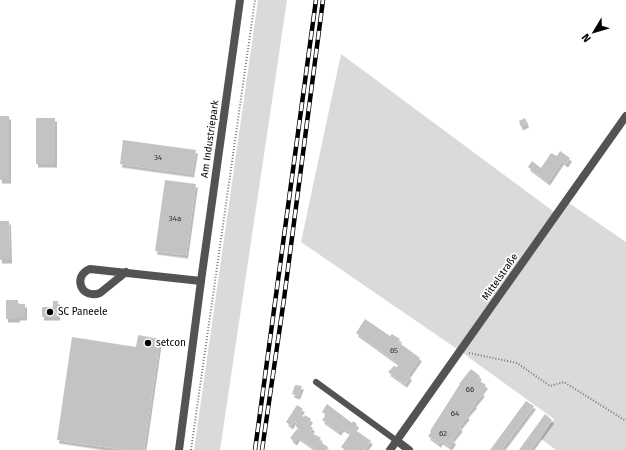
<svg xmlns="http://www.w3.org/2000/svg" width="626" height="450" viewBox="0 0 626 450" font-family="'Fira Sans',sans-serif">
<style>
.green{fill:#dadada}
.building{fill:#c3c3c3;filter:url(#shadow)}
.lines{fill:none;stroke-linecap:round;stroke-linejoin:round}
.path{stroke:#757575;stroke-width:2;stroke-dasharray:1 2;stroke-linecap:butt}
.service{stroke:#535353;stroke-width:6}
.minor{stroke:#535353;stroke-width:8}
.tertiary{stroke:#535353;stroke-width:8}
.rail-casing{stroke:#000;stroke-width:4.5}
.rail{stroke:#fff;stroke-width:3;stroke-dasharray:9;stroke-linecap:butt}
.poi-dot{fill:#000;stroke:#fff;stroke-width:1.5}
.labels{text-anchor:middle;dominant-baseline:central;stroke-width:3.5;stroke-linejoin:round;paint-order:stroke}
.number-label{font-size:8px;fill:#313131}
.street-label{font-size:10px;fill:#000;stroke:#fff}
.poi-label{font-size:10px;fill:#000;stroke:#fff;text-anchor:start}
</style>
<defs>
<filter id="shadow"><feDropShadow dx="2" dy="3.5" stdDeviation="0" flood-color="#0004"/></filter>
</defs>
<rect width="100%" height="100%" fill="#fff"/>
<g class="green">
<polygon points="258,0 287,0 220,450 194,450"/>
<polygon points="341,54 557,214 566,201 626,242 626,450 556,450 541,439 554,419 460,351 301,242"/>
</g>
<g class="building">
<rect x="0" y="116" width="9" height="64"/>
<rect x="36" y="118" width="19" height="46"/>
<polygon points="525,118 527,124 521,127 519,121"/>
<polygon points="123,140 196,150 192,174 120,164"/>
<polygon points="560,151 570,158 566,164 562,161 548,182 528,167 532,161 541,168 551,153 557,156"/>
<polygon points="165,180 196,184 186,255 155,251"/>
<polygon points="0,221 9,221 10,260 0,260"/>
<polygon points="6,300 18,300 18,304 25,304 25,317 18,317 18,319 6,319"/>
<polygon points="53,301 58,301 58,317 42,317 42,307 53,307"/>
<polygon points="365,319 390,336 392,334 400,339 398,342 420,358 408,375 410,377 405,384 388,372 394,366 397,367 399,364 356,333"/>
<polygon points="138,335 160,339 144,450 125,450 57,440 72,337 136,347"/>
<polygon points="471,369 480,376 477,379 486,385 481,392 483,393 474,404 475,405 466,415 468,416 459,427 461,428 452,439 454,441 450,447 441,441 439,444 428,436 431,432 430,431 460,384 459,384"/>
<polygon points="295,385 302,386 298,396 292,394"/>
<polygon points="526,401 534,406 501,450 490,450"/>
<polygon points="327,404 352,423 353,421 357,424 354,429 371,441 364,450 345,450 341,447 351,433 342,428 339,432 322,420 326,415 322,412"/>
<polygon points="297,405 303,409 299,414 304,417 305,415 311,419 308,424 313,428 310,432 321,438 319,441 328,447 327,450 316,450 298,437 295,442 290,438 297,429 300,431 295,425 297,423 294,421 291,426 286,422"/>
<polygon points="545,414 552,420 530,450 519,450"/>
</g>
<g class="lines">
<g class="path">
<polyline points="469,353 517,363 550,386 564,382 626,421"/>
<polyline points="191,450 255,0"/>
</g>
<polyline class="service" points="316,382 397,441"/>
<g class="minor">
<path d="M126,272L100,293C81,300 72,276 90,269L201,281"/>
<polyline points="397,441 409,450"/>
<polyline points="390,450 626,116"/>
</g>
<polyline class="tertiary" points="179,450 201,281 240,0"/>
<g class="rail-casing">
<g id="rail">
<polyline points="255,450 316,0"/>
<polyline points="262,450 284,299 323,0"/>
</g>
</g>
<use href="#rail" class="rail"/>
</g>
<g class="poi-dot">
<circle cx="50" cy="312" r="4"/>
<circle cx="148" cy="343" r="4"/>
</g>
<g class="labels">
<g class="number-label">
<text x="158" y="157">34</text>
<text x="175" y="218">34a</text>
<text x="394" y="350">65</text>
<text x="470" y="389">66</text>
<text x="455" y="413">64</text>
<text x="443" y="433">62</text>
</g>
<g class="street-label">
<text transform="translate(210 139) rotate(-82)">Am Industriepark</text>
<text transform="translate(500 277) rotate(-55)">Mittelstraße</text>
</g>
<g class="poi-label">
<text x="58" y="312">SC Paneele</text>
<text x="156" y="343">setcon</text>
</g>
</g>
<g transform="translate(594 32) rotate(232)" stroke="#ffffff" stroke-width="3" paint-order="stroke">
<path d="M0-3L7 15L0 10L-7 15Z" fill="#000000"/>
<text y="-6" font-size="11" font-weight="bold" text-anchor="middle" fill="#000000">N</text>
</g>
</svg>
